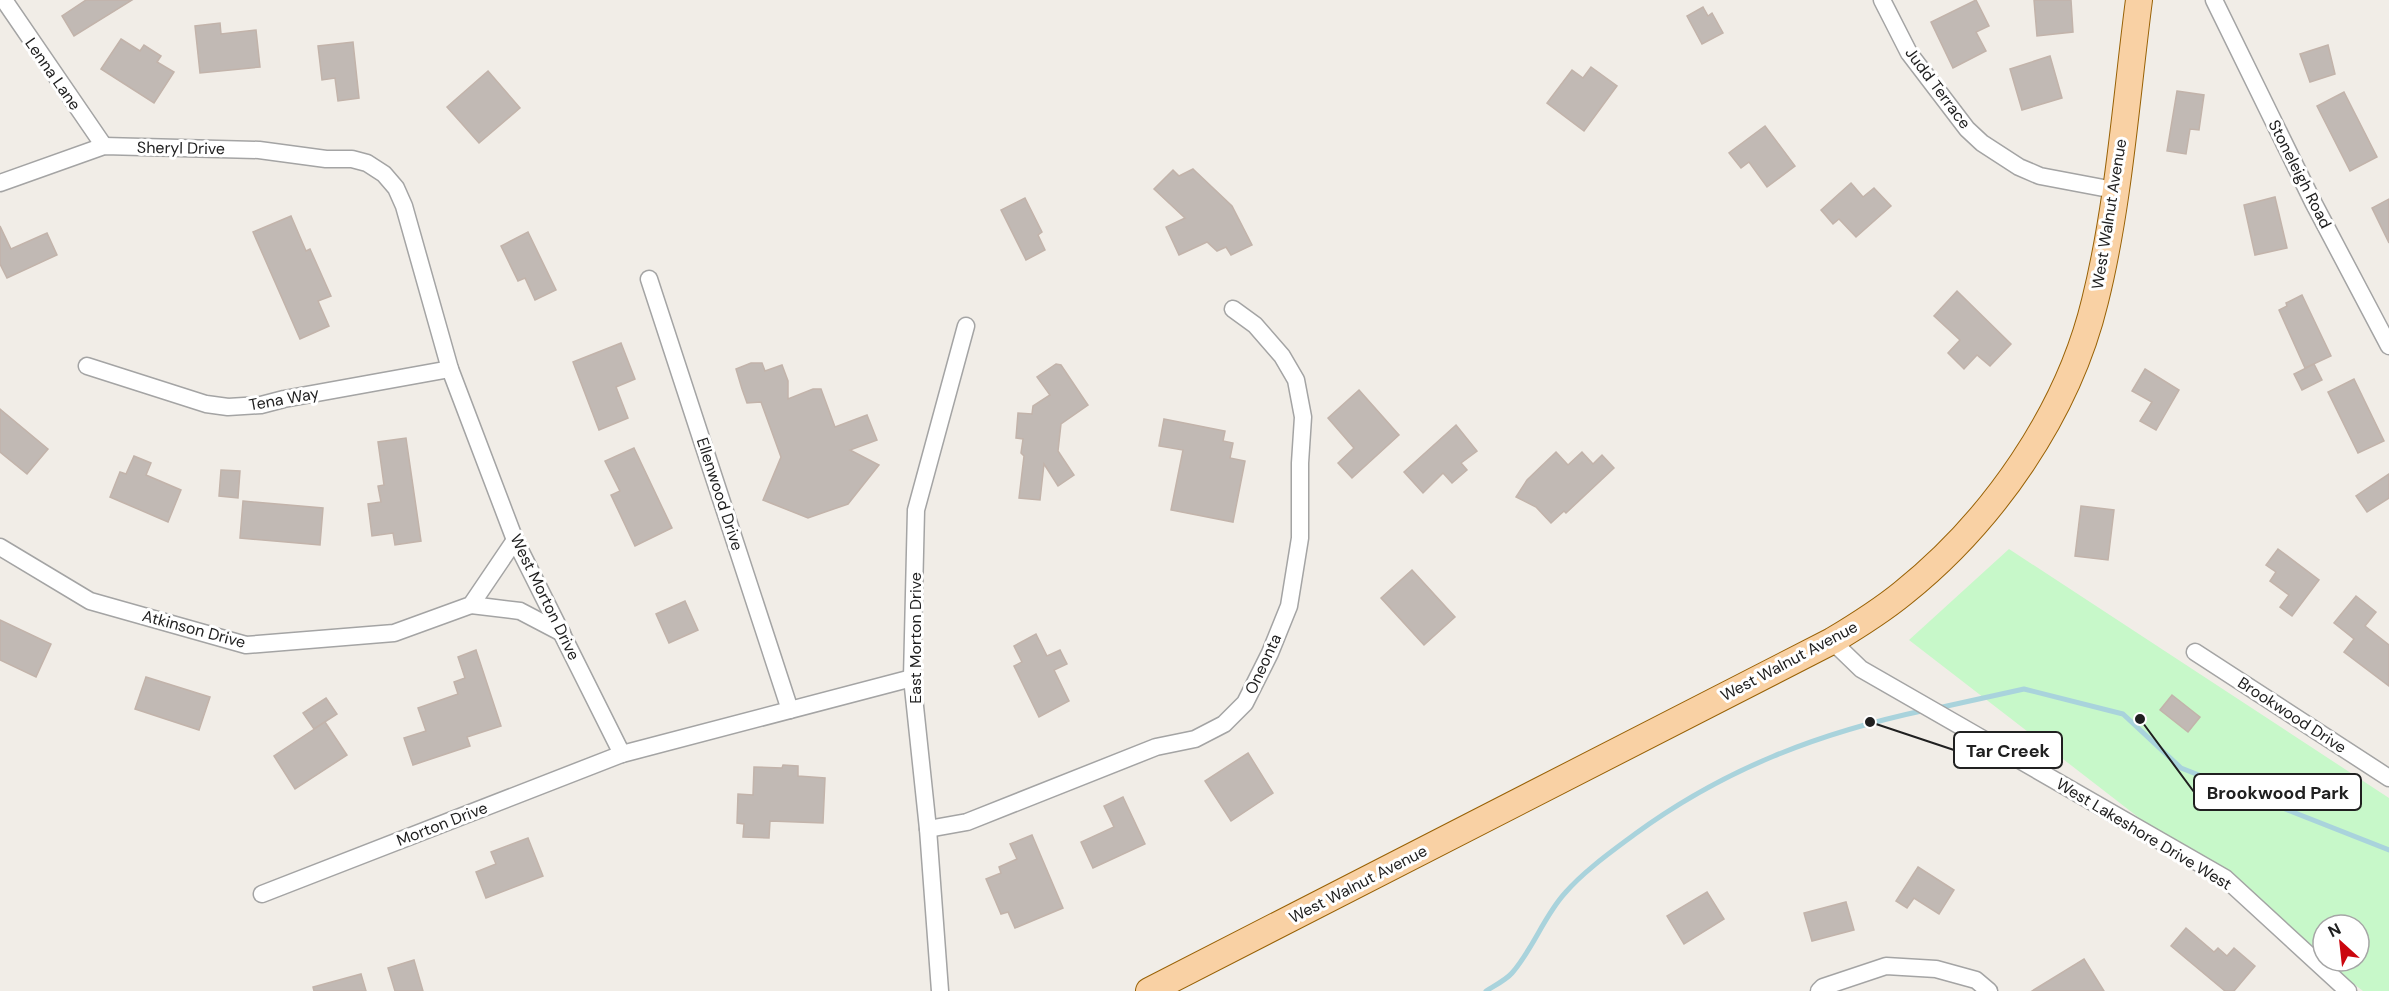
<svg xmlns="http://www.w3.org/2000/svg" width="2389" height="991" viewBox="0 0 2389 991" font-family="'DM Sans',sans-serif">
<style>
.park{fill:#c7f8c9}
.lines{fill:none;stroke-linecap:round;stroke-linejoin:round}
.stream{stroke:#a9d3dc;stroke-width:5}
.building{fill:#c1b9b4;stroke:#c2b3aa;stroke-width:1.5}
.street-casing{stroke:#a4a4a4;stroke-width:19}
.primary-casing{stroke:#986105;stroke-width:28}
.street{stroke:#fff;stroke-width:16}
.primary{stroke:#f9d1a4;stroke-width:26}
.labels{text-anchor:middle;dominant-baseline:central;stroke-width:6;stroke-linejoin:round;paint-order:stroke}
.street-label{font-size:16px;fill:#202020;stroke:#fff}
.leader{fill:none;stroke:#202020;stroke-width:2}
.callout-dot{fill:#202020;stroke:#fff;stroke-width:2}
.callout{fill:#fff;stroke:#202020;stroke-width:2}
.callout-label{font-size:18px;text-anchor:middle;font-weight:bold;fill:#202020}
</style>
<rect width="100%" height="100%" fill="#f1ede7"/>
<polygon class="park" points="2009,549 2389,798 2389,991 2363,991 2324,961 2359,961 2359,925 2323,925 2323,960 1909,640"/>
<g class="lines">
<g class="stream">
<polyline points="1938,708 2024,689 2123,714 2181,768 2389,850"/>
<path d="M1486,991C1494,986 1506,980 1512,973C1533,949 1544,916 1565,893C1584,871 1611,852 1635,834C1724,769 1818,733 1926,710"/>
</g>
</g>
<g class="building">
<polygon points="86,0 132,0 74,36 62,16"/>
<polygon points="1976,0 1989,26 1976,32 1986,51 1953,68 1931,22"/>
<polygon points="2034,0 2071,0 2073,32 2037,36"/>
<polygon points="1703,7 1708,16 1712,13 1723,33 1702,44 1687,16"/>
<polygon points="220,23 221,34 256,30 260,67 200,73 195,26"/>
<polygon points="121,39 140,51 144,45 161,56 157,62 174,72 154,103 101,69"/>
<polygon points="353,42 359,98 338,101 335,78 322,80 318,46"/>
<polygon points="2328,45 2335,74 2310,82 2300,54"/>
<polygon points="2050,56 2062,98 2022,110 2010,69"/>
<polygon points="1591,67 1617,86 1584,131 1547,103 1572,70 1583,78"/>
<polygon points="488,71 520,108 479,143 447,107"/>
<polygon points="2177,91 2204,95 2199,130 2190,129 2186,154 2167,151"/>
<polygon points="2344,92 2377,157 2350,171 2317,106"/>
<polygon points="1765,126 1795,166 1767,187 1749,162 1741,168 1729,153"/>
<polygon points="1193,169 1232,206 1252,245 1231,255 1226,247 1217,251 1207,242 1179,255 1166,227 1185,218 1154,189 1173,170 1179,176"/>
<polygon points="1851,183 1863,197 1874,188 1891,206 1856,237 1839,219 1833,224 1821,210"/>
<polygon points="2275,197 2287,248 2255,255 2244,205"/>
<polygon points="1025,198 1042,232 1038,235 1045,250 1026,260 1001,210"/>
<polygon points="2389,199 2389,243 2372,208"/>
<polygon points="291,216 306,251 310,249 331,296 318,301 329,326 300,339 253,232"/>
<polygon points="0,226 11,249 47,233 57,255 7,278 0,264"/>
<polygon points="528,232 556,290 535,300 525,278 518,281 501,246"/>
<polygon points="1957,291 2011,344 1990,366 1977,355 1964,369 1948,353 1960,340 1934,316"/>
<polygon points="2302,295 2331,356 2305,368 2279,310 2287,306 2286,303"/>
<polygon points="621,343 635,379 616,387 628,418 599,430 573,362"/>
<polygon points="751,363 762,363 765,371 782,365 788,381 788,399 813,389 821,389 835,427 867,415 877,440 850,450 879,465 848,504 808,518 763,500 781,457 761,402 747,403 742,389 736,369"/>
<polygon points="1056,364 1061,365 1088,405 1061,424 1058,451 1074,475 1058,486 1044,464 1040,500 1019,498 1024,456 1021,453 1023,439 1016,438 1018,413 1032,414 1033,406 1050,395 1037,377"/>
<polygon points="2314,364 2322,380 2302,390 2294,374"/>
<polygon points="2145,369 2179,390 2156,430 2140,421 2152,402 2132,391"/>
<polygon points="2354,379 2384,441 2358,453 2328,392"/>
<polygon points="1359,390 1399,435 1352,478 1338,463 1354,448 1328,418"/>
<polygon points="0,409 48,449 27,474 0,452"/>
<polygon points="1164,419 1225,431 1223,441 1233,443 1230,458 1245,461 1233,522 1171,510 1183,450 1159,446"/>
<polygon points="1456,425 1477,451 1461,463 1467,470 1452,483 1443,473 1423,493 1404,472"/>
<polygon points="406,438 421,541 395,545 393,533 372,536 368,504 381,502 378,486 384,485 378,442"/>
<polygon points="634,448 672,528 635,546 611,495 620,491 605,461"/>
<polygon points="1556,452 1568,465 1582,452 1593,464 1602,455 1614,468 1566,513 1564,511 1551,523 1536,507 1516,497 1527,480"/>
<polygon points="134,456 151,463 146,475 181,490 168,522 110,497 120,472 126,474"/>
<polygon points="221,470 240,471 238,498 219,496"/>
<polygon points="2389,474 2389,498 2367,512 2356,496"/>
<polygon points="243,501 323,508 320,545 240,538"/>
<polygon points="2081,506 2114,510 2108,560 2075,556"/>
<polygon points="2278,549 2319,580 2292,616 2280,607 2289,595 2270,581 2276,572 2266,565"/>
<polygon points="1412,570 1455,617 1424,645 1381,598"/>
<polygon points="2356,596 2376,612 2365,626 2389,645 2389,686 2344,652 2354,639 2334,623"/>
<polygon points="685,601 698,630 669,643 656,614"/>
<polygon points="0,620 51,644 36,677 0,660"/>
<polygon points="1036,634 1047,656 1060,650 1067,664 1054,670 1069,701 1039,717 1014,666 1022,662 1014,646"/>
<polygon points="476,650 501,726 467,737 470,746 413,765 404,738 426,731 418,708 458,694 454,682 465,678 458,657"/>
<polygon points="146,677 210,697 199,730 135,709"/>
<polygon points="2172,695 2200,717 2188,732 2160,710"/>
<polygon points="326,698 337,714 314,729 303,713"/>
<polygon points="325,722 347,755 295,789 274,756"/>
<polygon points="1248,753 1273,793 1231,821 1205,781"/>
<polygon points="783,765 798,766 798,776 825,778 823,823 770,821 769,838 743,837 744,824 737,823 738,794 753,795 754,767 782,768"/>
<polygon points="1123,797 1145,844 1093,868 1081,842 1114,827 1104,806"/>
<polygon points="1032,835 1063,908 1015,928 1008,912 1001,914 986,879 1001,873 999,867 1017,859 1010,844"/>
<polygon points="528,838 543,876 486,898 476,872 496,864 491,852"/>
<polygon points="1918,867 1954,890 1939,914 1914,898 1907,908 1896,901"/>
<polygon points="1707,892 1724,919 1684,944 1667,916"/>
<polygon points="1846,902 1854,930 1812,941 1804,913"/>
<polygon points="2186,928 2214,952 2218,948 2227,956 2234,948 2255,966 2234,991 2225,991 2171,946"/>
<polygon points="2084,959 2104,991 2032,991"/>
<polygon points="414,960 423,991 395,991 388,968"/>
<polygon points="361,974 366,991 314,991 313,987"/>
</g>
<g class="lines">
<g class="street-casing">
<g id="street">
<polyline points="4,0 104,146"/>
<polyline points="1882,0 1909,53 1967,129 1982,143 2019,167 2040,176 2114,190"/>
<polyline points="2214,0 2313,202 2389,346"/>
<polyline points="0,183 104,146 259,150 326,159 352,159 367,163 384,174 396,188 404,206 450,369 515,540 622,754 912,678"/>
<polyline points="649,279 790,710"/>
<polyline points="87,366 206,404 228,407 261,405 284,399 450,369"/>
<polyline points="0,547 90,601 246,645 394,633 471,605 515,540"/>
<polyline points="471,605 520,611 562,633"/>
<polyline points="1832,641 1861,669 2225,878 2348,991"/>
<polyline points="2195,652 2389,778"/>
<polyline points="928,829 967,822 1156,747 1195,739 1224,724 1245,703 1270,653 1289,606 1300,538 1300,463 1303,417 1296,380 1282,356 1255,325 1233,309"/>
<polyline points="262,894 622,754"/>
<polyline points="940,991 928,829 912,678 916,510 966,326"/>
<polyline points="1819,991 1823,987 1886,966 1936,969 1976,980 1989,991"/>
</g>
</g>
<g class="primary-casing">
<path id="primary" d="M1149,991L1832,641C1857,626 1881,611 1903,593C1993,521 2068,413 2095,301C2119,205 2126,99 2139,0"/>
</g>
<use href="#street" class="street"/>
<use href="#primary" class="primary"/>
</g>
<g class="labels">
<g class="street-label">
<text transform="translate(53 74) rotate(55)">Lenna Lane</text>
<text transform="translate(1938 88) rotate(53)">Judd Terrace</text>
<text transform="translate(181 148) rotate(1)">Sheryl Drive</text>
<text transform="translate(2300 174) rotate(63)">Stoneleigh Road</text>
<text transform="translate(2109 214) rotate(-81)">West Walnut Avenue</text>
<text transform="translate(284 399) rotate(-10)">Tena Way</text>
<text transform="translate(720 494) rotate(72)">Ellenwood Drive</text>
<text transform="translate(545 597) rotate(64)">West Morton Drive</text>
<text transform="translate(194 629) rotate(15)">Atkinson Drive</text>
<text transform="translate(915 638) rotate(-90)">East Morton Drive</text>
<text transform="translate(1789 661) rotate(-28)">West Walnut Avenue</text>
<text transform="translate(1263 664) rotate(-65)">Oneonta</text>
<text transform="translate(2292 715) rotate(33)">Brookwood Drive</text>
<text transform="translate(442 824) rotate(-21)">Morton Drive</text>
<text transform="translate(2144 834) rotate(31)">West Lakeshore Drive West</text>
<text transform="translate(1358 884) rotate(-27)">West Walnut Avenue</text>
</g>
</g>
<path class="leader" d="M1870 722L1954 750M2140 719L2194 792"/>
<g class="callout-dot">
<circle cx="1870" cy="722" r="6"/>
<circle cx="2140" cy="719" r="6"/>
</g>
<g class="callout">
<rect x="1954" y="732" width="108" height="36" rx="6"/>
<rect x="2194" y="774" width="167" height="36" rx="6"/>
</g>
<g class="callout-label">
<text x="2008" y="757">Tar Creek</text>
<text x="2278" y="799">Brookwood Park</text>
</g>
<g transform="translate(2341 943) rotate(333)"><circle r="28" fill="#ffffff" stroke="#a6a6a6" stroke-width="1.5"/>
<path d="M0-4.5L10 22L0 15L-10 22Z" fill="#cb060e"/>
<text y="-9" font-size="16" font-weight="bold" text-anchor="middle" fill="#202020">N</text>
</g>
</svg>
